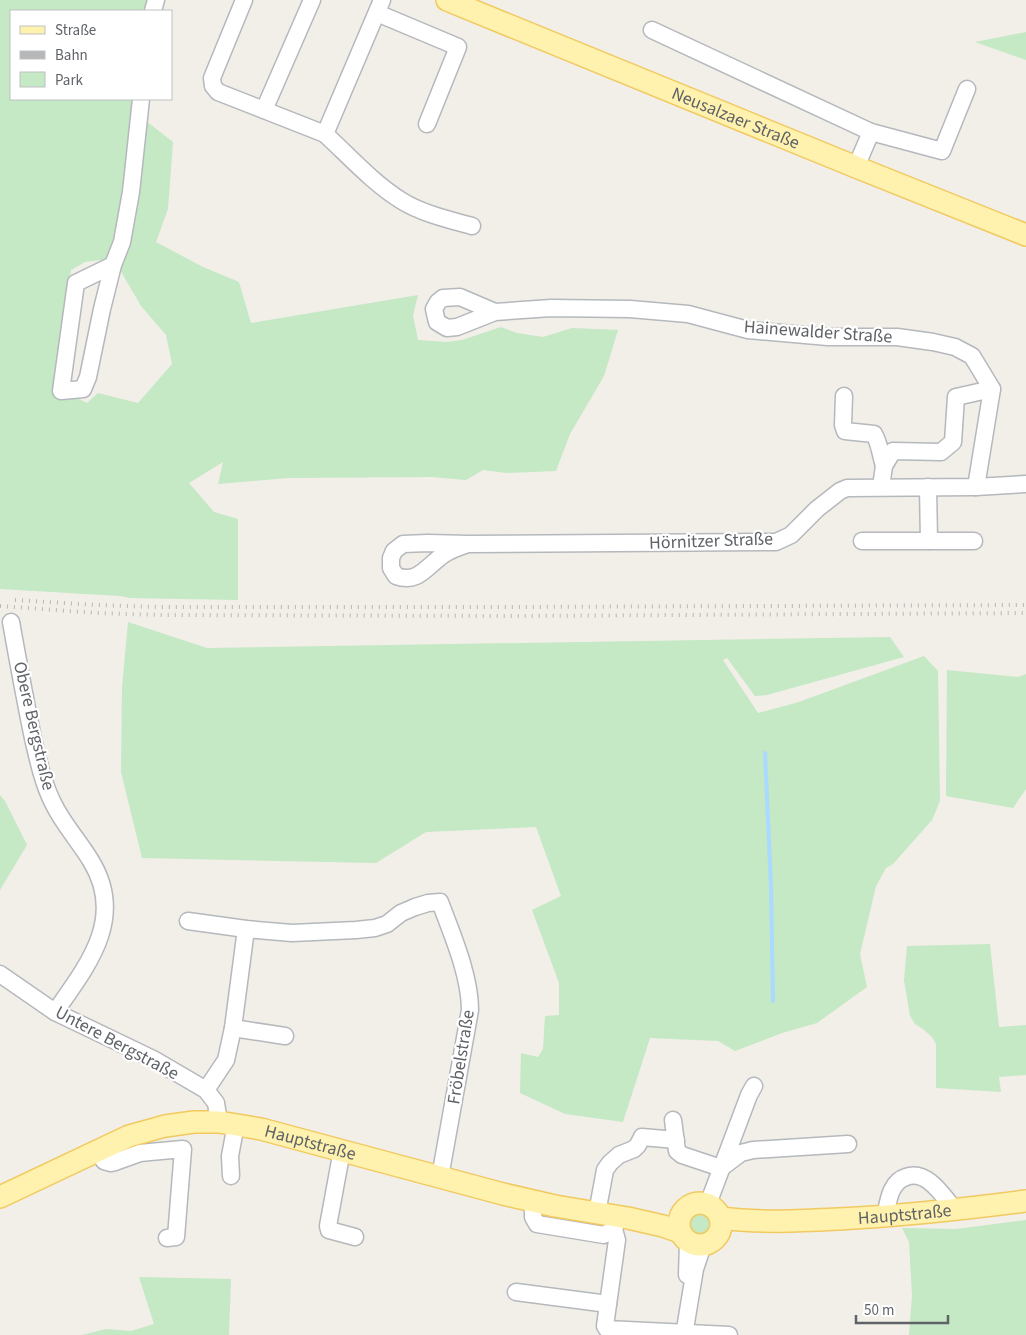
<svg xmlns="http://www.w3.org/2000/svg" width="1026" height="1335" viewBox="0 0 1026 1335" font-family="'Source Sans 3',sans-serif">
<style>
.green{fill:#c5e8c5;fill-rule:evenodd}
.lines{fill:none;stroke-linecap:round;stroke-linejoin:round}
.stream{stroke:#aadaff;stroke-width:4}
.minor-casing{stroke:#b5b8bc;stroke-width:19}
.major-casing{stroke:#f2c960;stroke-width:24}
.minor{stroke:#fff;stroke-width:16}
.major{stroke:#fff2af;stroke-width:21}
.rail{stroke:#b6b7b8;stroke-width:4;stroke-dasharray:1 6;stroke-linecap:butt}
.labels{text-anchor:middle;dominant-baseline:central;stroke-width:4.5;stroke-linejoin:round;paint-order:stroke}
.street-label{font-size:18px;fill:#5f6368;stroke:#fff}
</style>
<rect width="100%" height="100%" fill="#f1efe8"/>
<g class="green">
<path d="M0,0H158L154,11H11V99H139L137,114L173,142L168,209L156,242L203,267L239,282L251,323L418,295L413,315L418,340L447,342L462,340L501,327L517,333L543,337L572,328L618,330L604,376L570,434L556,471L506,473L483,470L466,480L431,477L288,478L218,484L223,462L189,483L214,512L238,519V600L130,598L120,596L0,589ZM100,260L119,268L141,306L166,335L172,364L138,403L98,393L87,403L79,399L74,392L54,395L71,270L85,262Z"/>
<polygon points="1026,32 1026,60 975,42"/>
<polygon points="128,622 207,648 890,637 904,657 767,695 755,696 727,658 723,660 758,713 799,702 924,656 938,671 940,801 932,820 893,864 886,868 876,886 860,954 867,987 817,1023 782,1033 735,1051 718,1041 650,1038 623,1122 565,1114 520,1093 521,1053 538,1057 543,1049 545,1016 559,1015 559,983 532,910 561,896 536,827 426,832 376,863 142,858 121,772 122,687"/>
<polygon points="947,670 1018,677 1026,674 1026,789 1013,808 946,796"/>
<polygon points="0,795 5,801 27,845 0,890"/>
<polygon points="990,944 999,1027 1026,1025 1026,1075 999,1077 1001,1092 936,1088 936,1044 932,1037 923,1029 915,1024 910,1016 904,980 907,946"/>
<circle cx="699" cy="1224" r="10"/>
<polygon points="1026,1220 1026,1335 909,1335 912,1295 909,1242 902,1228 956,1229"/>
<polygon points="139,1277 231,1279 229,1335 82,1335 106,1329 131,1331 154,1324"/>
</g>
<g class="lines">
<polyline class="stream" points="765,753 771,886 773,1001"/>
<g class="minor-casing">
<g id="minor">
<polyline points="244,0 212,78 213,86 218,92 325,134 382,0"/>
<polyline points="153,11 156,0"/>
<polyline points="377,13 458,47 427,124"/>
<polyline points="652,30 871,132 942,151 967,89"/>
<polyline points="264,110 312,0"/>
<path d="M325,134C350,157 373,183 402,201C421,213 450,220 472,226"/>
<polyline points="856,167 871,132"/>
<polyline points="113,265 76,283 61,391 83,389 88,377 102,309 113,265 122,242 131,192 141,99"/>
<polyline points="495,312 460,297 443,298 438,302 434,309 437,322 447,328 457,327 495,312 551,308 630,309 688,314 748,330 828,337 897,337 933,342 955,347 972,356 992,389 976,487"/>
<path d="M844,396L843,425L845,431L874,434C879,442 881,456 884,466"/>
<polyline points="881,487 884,466 893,451 941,452 953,442 956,397 992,389"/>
<polyline points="928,487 929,541"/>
<polyline points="862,541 974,541"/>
<path d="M468,544C459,547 450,550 443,555C426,567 418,584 396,576L391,568V558L394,551L403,544L428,543L468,544L776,542L791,535L817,509L840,491L847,488L976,487L1026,484"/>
<path d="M11,622C18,661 25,700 33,738C38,760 43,783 53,803C63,824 79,841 91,861C126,918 88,965 55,1012"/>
<path d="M188,921L246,929L292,933L356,930L375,928L387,924L401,913L415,907L428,903L440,902C452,934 470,975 470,1010L440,1177"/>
<polyline points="0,974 55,1012 153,1059 206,1090 216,1103 219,1122"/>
<polyline points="233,1028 285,1036"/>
<polyline points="206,1090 226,1060 233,1028 246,929"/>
<polyline points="673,1120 677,1151 682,1155 721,1168"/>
<polyline points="342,1150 328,1226 329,1230 355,1237"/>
<polyline points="98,1151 104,1161 111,1163 115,1162 140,1153 150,1152 183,1149 176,1237 167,1238"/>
<polyline points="721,1168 741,1153 753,1150 848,1144"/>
<polyline points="231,1176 230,1156 236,1124"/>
<polyline points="533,1201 533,1217 537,1224 604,1235 614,1229"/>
<polyline points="708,1204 749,1095 754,1086"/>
<polyline points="597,1213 605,1170 610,1163 619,1155 634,1149 638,1145 642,1137 676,1140"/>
<polyline points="618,1217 614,1229 617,1240 605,1326 607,1329 729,1335"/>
<path d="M885,1217C887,1208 888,1198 892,1190C895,1184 899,1179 906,1177C927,1169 943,1196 955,1210"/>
<polyline points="687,1275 688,1242"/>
<polyline points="516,1292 608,1304"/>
<polyline points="684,1335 695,1269 703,1245"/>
</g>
</g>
<g class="major-casing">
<g id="major">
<path id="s1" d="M447,0L856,167L1026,235"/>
<path id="s2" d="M0,1197L129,1136L165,1126L194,1122H219L261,1129L503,1194L555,1206L628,1218L663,1226L680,1232"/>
<circle cx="700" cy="1224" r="21"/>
<path id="s3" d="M720,1218C760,1223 799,1221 839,1219C901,1216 964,1209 1026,1201"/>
</g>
</g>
<use href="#minor" class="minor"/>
<use href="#major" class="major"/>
<g class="rail">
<polyline points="15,600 97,605 159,607 512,607 1026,605"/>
<polyline points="0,606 96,613 161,615 514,616 1026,613"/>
</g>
</g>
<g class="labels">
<g class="street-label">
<text stroke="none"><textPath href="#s1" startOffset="312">Neusalzaer Straße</textPath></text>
<text transform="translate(818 332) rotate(4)">Hainewalder Straße</text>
<text transform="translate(711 541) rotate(-2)">Hörnitzer Straße</text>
<text transform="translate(34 726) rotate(77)">Obere Bergstraße</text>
<text transform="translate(117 1043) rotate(28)">Untere Bergstraße</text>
<text transform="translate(461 1057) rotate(-81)">Fröbelstraße</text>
<text stroke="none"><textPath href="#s2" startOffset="328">Hauptstraße</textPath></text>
<text stroke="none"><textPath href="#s3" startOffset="185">Hauptstraße</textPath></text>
</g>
</g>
<rect x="10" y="10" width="162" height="90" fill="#ffffff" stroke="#bfc1c3"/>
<rect x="20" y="26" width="25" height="8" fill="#fff2af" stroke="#bfc1c3"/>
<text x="55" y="35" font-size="15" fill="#5f6368">Straße</text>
<rect x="20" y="51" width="25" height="8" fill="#b6b7b8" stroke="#bfc1c3"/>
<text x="55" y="60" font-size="15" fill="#5f6368">Bahn</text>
<rect x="20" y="72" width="25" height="15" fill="#c5e8c5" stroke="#bfc1c3"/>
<text x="55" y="85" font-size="15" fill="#5f6368">Park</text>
<path d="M856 1315v8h92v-8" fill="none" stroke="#5f6368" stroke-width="2.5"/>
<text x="864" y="1315" font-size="15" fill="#5f6368" stroke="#ffffff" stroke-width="4" paint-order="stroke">50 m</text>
</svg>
